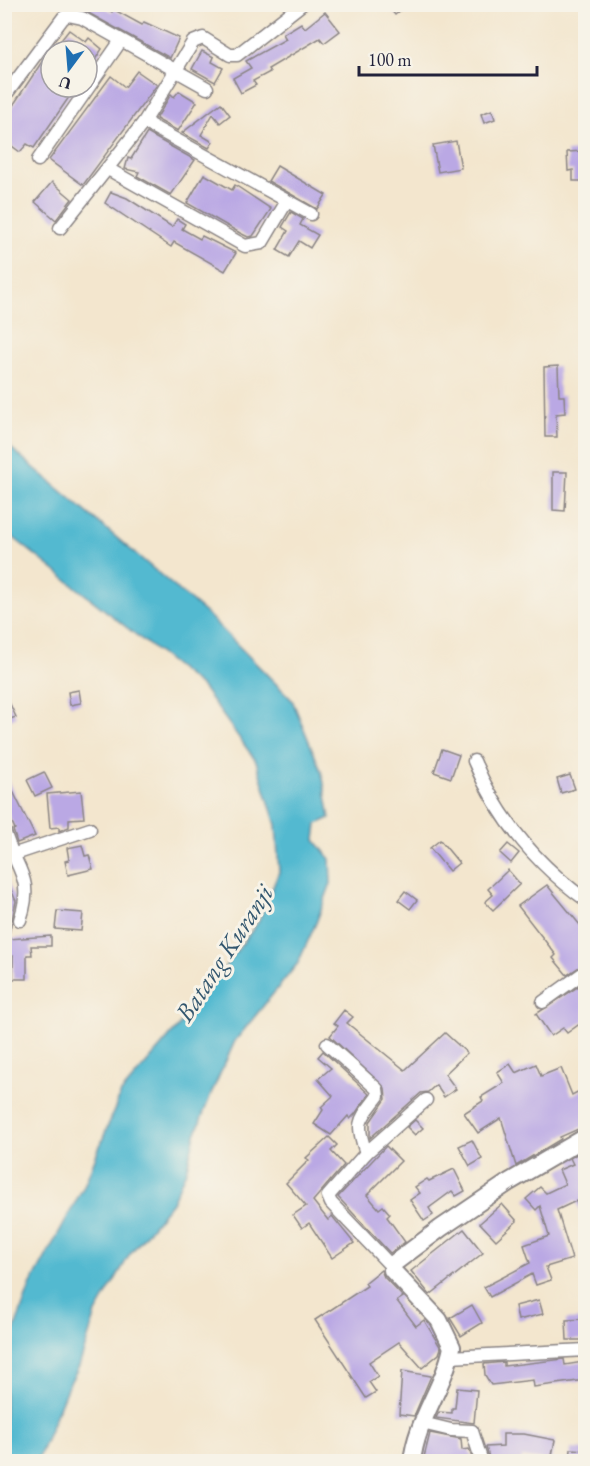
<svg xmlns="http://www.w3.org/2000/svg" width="590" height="1466" viewBox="0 0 590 1466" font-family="'EB Garamond',serif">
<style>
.water{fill:#52b9d0;stroke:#3a6e86;stroke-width:1.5}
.building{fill:#baa8e4}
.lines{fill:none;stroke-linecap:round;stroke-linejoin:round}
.minor-casing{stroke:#8a8484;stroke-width:15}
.tertiary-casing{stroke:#8a8484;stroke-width:20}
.minor{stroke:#fff;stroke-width:12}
.tertiary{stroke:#fff;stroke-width:16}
.labels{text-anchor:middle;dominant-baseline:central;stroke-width:6;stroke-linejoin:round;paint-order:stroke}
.water-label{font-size:26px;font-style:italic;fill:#33576f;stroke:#f7f3e8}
</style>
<rect width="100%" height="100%" fill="#f7f3e8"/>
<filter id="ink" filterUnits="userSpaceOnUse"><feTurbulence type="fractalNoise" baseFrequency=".0167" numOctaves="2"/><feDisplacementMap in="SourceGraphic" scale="12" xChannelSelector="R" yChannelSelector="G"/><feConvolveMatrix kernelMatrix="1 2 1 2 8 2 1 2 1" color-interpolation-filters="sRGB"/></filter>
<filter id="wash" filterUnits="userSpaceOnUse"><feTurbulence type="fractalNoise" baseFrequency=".008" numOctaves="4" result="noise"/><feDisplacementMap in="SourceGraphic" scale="24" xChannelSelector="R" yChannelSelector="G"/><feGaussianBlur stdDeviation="1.35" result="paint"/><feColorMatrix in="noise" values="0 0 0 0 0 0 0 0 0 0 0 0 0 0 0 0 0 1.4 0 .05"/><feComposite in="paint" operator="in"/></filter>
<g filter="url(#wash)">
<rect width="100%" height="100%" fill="#f3e6ce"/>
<polygon class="water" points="5,440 12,449 209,616 292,700 322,773 330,818 317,824 315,840 330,859 331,883 316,923 298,963 235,1041 211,1094 195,1135 186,1171 172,1202 130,1254 96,1313 79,1366 67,1388 37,1462 4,1461 5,1356 30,1286 84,1186 121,1093 200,1001 259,921 279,872 276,825 256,761 203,688 5,531"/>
<g id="blocks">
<g class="building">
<polygon points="86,4 98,4 112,12 113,9 142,25 144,22 179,38 170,58 83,10"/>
<polygon points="386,4 408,4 395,15"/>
<polygon points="325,12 340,31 324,43 320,38 268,69 270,72 253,81 256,85 241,93 233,78 251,68 246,61 286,39 283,34 301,23 305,28"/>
<polygon points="69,30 86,42 89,38 102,49 87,72 87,51 67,51 58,44"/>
<polygon points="51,48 51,87 76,87 34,148 27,144 20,152 4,140 4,119"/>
<polygon points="202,51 214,57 212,62 223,68 215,82 192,69"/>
<polygon points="137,71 157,85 83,185 49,160 111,76 125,87"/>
<polygon points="179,91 197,102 178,131 156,119 171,94 174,97"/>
<polygon points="221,103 230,115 220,123 213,114 201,135 213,142 209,148 182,133"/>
<polygon points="492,110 495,119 484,123 481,114"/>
<polygon points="147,133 195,160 171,195 137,176 139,172 125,169 128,158 131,159"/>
<polygon points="456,141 461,168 438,172 433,145"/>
<polygon points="585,151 583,181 573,181 573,170 568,171 567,152"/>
<polygon points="277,166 326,195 317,209 268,181"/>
<polygon points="204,174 232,190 235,185 271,209 253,236 248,237 240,233 187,203"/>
<polygon points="52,182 72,199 56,220 35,202"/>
<polygon points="111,192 127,198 172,227 177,219 185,224 182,229 200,239 202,236 236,253 225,271 174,242 171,247 105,203"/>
<polygon points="291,212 303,219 300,225 318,235 310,248 299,241 289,257 277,250 288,231 282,227"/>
<polygon points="558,366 559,396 564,396 565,413 556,414 557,437 545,437 544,367"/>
<polygon points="553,472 567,472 565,511 553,510"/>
<polygon points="79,690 81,703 70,705 68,692"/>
<polygon points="4,691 16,717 4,721"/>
<polygon points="442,749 459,755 451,778 434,772"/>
<polygon points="44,772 52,788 35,796 27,780"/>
<polygon points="4,773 35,836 17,843 13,830 15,829 4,805"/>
<polygon points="570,775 575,789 561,793 557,779"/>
<polygon points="81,791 84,818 69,819 69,827 59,831 59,827 50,828 47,794"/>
<polygon points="440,840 459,863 449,871 430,848"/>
<polygon points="508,844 519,853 511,863 500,853"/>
<polygon points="82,845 85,856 89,855 93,869 68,875 65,861 69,860 67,848"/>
<polygon points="508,870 520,884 493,910 485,902 493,895 488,889"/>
<polygon points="4,874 16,901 8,939 51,936 51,946 31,946 32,955 27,955 27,979 13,979 13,956 8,956 8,949 4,949"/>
<polygon points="547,885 585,931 585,963 567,975 553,958 556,955 518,906"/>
<polygon points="405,891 417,900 410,909 398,900"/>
<polygon points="57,911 83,913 81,931 55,929"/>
<polygon points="585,982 585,1020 567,1033 563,1028 551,1036 536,1014"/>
<polygon points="344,1010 353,1017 347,1023 405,1070 445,1033 467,1053 445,1074 456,1089 444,1097 436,1085 428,1092 421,1093 370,1138 370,1122 386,1099 385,1088 330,1036 338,1026 334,1023"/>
<polygon points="323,1051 369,1094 355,1114 350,1119 348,1116 331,1135 314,1124 323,1110 321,1107 333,1096 318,1079 331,1068 318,1057"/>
<polygon points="510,1064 516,1073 536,1064 541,1076 561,1068 572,1095 585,1088 585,1126 560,1137 561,1139 516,1166 501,1118 478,1133 464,1113 483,1101 481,1097 504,1083 497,1072"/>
<polygon points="415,1120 423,1128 415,1135 407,1127"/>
<polygon points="329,1137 337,1145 331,1151 344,1165 313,1201 328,1220 332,1216 354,1243 332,1258 309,1223 302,1228 293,1215 306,1206 286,1183 309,1160 306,1158"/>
<polygon points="472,1140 482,1159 470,1166 459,1146"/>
<polygon points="386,1146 401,1161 367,1195 379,1209 383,1206 390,1214 387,1217 405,1242 390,1253 338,1197"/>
<polygon points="585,1149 585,1224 576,1201 557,1210 572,1259 546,1267 551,1280 536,1285 532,1274 490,1297 484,1287 530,1263 524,1245 549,1236 540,1206 536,1210 526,1199 540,1187 546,1193 565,1184 559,1170 573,1164 570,1158"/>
<polygon points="454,1169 465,1191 456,1196 452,1191 429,1208 433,1215 424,1221 410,1200 420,1193 415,1187 427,1179 429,1181"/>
<polygon points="502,1204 517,1221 496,1240 480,1223"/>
<polygon points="464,1229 483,1253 430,1295 411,1271"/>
<polygon points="381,1270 384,1277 403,1297 397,1301 416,1326 424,1320 441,1348 439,1354 422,1368 399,1342 369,1362 378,1376 369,1382 376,1392 366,1398 315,1320 367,1286 365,1283"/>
<polygon points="539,1300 543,1314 518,1320 515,1306"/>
<polygon points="472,1305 482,1323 461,1336 450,1318"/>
<polygon points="585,1319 585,1340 567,1340 566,1320"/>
<polygon points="564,1359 565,1365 583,1362 585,1380 534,1387 533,1380 491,1385 485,1375 484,1364 504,1362 504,1366"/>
<polygon points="402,1371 431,1376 414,1416 399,1414"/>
<polygon points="457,1388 477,1390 474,1423 436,1418 439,1412 452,1413 452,1408 455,1408"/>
<polygon points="430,1433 461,1439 462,1450 469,1449 473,1461 423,1461"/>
<polygon points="503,1434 524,1434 555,1440 551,1461 522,1457 522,1461 490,1461 486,1447 503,1446"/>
<polygon points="571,1449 585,1450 585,1461 570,1461"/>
</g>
</g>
</g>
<g filter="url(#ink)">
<use href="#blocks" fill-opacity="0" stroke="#8a8484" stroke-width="1.5"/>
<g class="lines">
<g class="minor-casing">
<g id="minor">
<polyline points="4,97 63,18 68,15 82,18 207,88"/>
<polyline points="144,122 311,214"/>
<polyline points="38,160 120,42"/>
<polyline points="108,169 245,246 262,243 287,201"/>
<polyline points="60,228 144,122 193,42 203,38 230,55 237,55 302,4"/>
<path d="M474,761C498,818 536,864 586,900"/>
<path d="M4,830C15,870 35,876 20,920"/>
<polyline points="6,857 90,829"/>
<polyline points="543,1002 586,971"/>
<path d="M327,1044L377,1089L378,1096C359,1121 355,1121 366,1153"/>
<polyline points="392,1267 331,1203 328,1196 366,1153 426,1100"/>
<polyline points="450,1357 586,1350"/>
<polyline points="422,1423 451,1430 472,1431 482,1462"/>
</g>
</g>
<g class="tertiary-casing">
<path id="tertiary" d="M412,1462C416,1420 444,1388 452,1347L439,1320L392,1270L393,1264L441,1228L509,1182L586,1137"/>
</g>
<use href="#minor" class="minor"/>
<use href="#tertiary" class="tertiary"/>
</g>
</g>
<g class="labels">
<g class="water-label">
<text transform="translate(224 953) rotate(-57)">Batang Kuranji</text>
</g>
</g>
<rect width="590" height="1466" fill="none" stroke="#f7f3e8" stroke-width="24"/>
<g transform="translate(69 69) rotate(196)"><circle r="28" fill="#f7f3e8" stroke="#a29fa3" stroke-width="1.5"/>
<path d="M0-4.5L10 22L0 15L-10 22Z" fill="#1f6fb2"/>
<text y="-9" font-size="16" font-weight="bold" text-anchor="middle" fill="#22223b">U</text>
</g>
<path d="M359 66v9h178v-9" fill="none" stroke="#22223b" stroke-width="3"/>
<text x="368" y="66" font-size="18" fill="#22223b" stroke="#f7f3e8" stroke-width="4.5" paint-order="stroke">100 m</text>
</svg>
